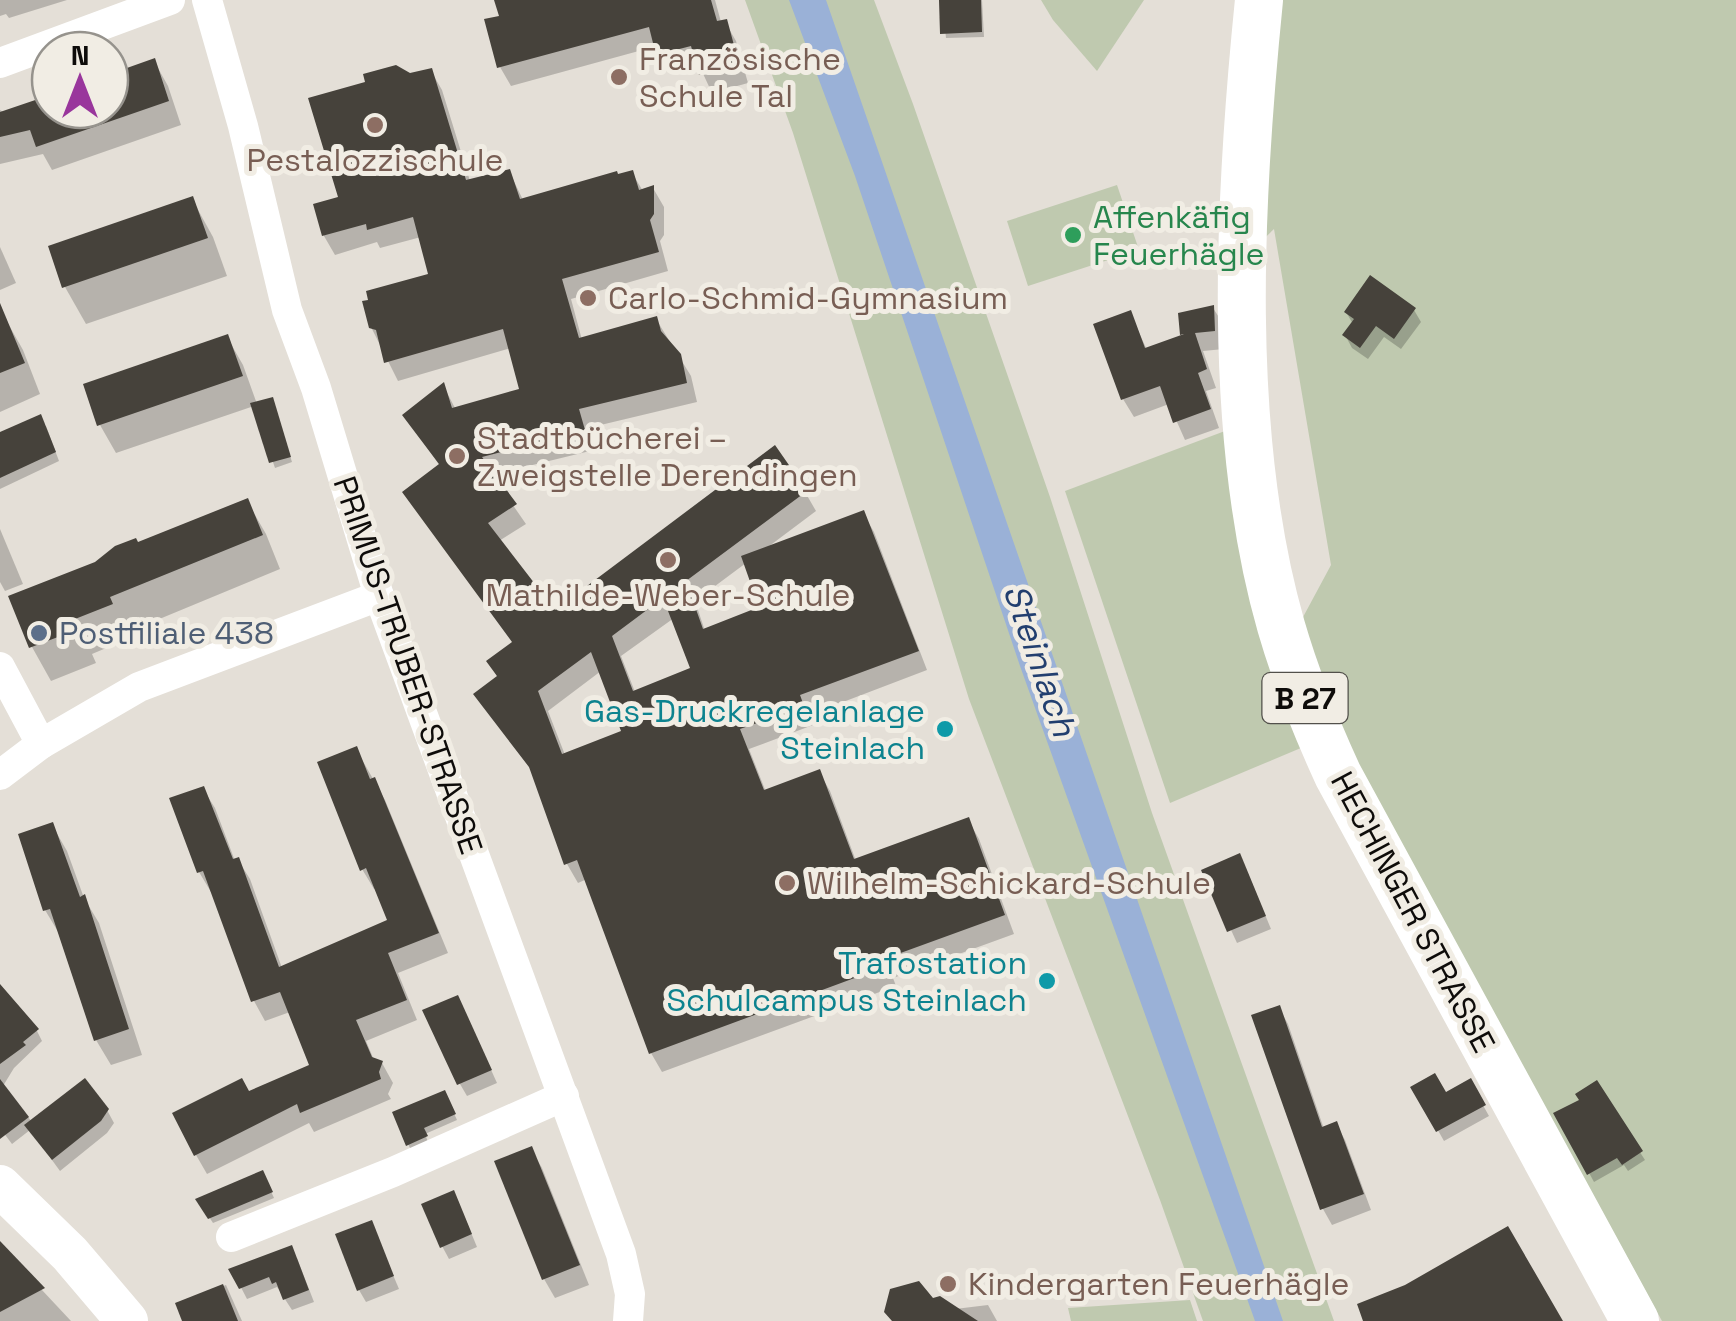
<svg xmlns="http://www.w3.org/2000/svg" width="1736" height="1321" viewBox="0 0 1736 1321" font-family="'Space Grotesk',sans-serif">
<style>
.green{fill:#bfc9af}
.water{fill:#9ab1d7}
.shadow{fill:#0003;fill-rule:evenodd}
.building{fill:#46423b;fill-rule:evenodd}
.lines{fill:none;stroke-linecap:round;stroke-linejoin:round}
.street{stroke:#fff;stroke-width:30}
.secondary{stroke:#fff;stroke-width:42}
.primary{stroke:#fff;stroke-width:48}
.education-dot{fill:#8d6e63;stroke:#f1ede4;stroke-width:4}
.leisure-dot{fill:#2e9e5b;stroke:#f1ede4;stroke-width:4}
.service-dot{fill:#5c6f8a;stroke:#f1ede4;stroke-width:4}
.culture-dot{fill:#0f9aa8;stroke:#f1ede4;stroke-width:4}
.labels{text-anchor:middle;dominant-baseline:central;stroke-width:10;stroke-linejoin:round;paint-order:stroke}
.shield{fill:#f1ede4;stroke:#52504b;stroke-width:2.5}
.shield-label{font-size:30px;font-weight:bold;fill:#0e0c0a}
.education-label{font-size:32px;fill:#785e54;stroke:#f1ede4;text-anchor:start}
.leisure-label{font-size:32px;fill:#27864d;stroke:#f1ede4;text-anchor:start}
.service-label{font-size:32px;fill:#4e5e75;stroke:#f1ede4;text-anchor:start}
.street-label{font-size:32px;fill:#0e0c0a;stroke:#f1ede4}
.culture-label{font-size:32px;fill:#0d838f;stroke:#f1ede4;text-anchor:end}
.water-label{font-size:35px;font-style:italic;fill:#223f6f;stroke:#f1ede4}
</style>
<rect width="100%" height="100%" fill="#e4dfd7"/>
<g class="green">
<polygon points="745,0 874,0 913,104 1050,497 1152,813 1334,1321 1203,1321 1160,1200 969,699 793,133"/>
<polygon points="1041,0 1144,0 1097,71 1053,20"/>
<polygon points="1259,0 1736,0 1736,1321 1662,1321 1359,768 1329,699 1302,619 1331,565 1274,229 1244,258"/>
<polygon points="1117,185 1139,250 1028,286 1007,221"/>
<polygon points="1233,428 1308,745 1170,803 1065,491"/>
<polygon points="1190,1300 1197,1321 1071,1321 1068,1308"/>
</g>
<polygon class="water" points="789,0 826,0 1283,1321 1255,1321 1020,666 855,176"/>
<g class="shadow">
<polygon points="0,0 67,0 9,18 6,14 0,16"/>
<polygon points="497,0 715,0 721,22 725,22 736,41 748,83 712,93 699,65 670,73 657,46 511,86 500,67 502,17"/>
<polygon points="942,0 982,0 984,37 946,38"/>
<polygon points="154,61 168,86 181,125 52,170 43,154 0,164 0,110 5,113 50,97 50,110 110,110 110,76"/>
<path d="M431,71L442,90L470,181L509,171L523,200L632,173L643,191L653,188L664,207V235L660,241L668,271L571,299L582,340L656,319L691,376L697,402L588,428L594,450L492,475L526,524L499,541L555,613L805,492L816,511L768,547L863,513L874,532L927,670L809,715L813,725L749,749L766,792L819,772L830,791L856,861L968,820L979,839L1014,934L893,978L896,986L662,1072L651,1053L587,879L578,883L567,864L535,775L476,695L498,678L489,662L514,644L440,466L405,416L443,385L456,410L522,390L511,348L398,381L371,327L431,276L421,237L380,248L377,242L335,255L324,236L316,206L341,198L410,76ZM746,563L763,608L705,631L695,601ZM674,618L694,669L635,692L621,656ZM601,671L624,732L565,755L548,711Z"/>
<polygon points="192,199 213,237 227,276 86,324 65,287 51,248"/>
<polygon points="0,247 16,283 0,290"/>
<polygon points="1213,308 1224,325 1224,349 1203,351 1216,388 1206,391 1219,428 1185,440 1169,404 1134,417 1123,399 1096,326 1130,313 1147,350 1184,337 1183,334"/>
<polygon points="1414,310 1421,322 1401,349 1384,337 1368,359 1352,348 1345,335 1353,324 1346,312"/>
<polygon points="6,320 23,350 40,394 0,412 0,322"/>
<polygon points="227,337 243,365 257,404 274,405 292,462 275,468 254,406 116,453 100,425"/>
<polygon points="46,426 59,461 0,489 0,437"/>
<polygon points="247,501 266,534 280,569 128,632 130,638 92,654 96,663 51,681 32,647 11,597"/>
<polygon points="0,529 23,584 5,591 0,582"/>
<polygon points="356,749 385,800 448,953 398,973 417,1020 366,1041 374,1060 382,1063 393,1083 388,1094 391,1099 314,1132 309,1123 207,1174 196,1155 249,1094 312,1067 290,1012 265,1021 254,1001 213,891 211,892 199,872 203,789 215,808 235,861 238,860 250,879 282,968 390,922 377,888 374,889 362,869"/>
<polygon points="52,825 67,851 84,898 99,923 142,1055 111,1065 96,1040 60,935 45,910"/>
<polygon points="1246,869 1271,929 1237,943 1204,871"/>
<polygon points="1279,1008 1288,1024 1324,1129 1336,1124 1345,1140 1371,1210 1332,1225 1323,1209"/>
<polygon points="0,1009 37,1031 42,1041 14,1068 3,1086 32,1122 107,1110 114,1123 107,1133 60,1171 30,1130 12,1144 0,1128"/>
<polygon points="464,1010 497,1083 467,1096 460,1084"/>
<polygon points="1470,1082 1489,1116 1444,1141 1414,1088 1445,1096"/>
<polygon points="1596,1084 1645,1160 1628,1171 1624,1165 1594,1182 1557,1114 1582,1101"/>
<polygon points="447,1098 457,1120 425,1134 428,1142 411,1150 408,1144"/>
<polygon points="531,1149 542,1168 589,1285 555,1298 544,1279"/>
<polygon points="265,1178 274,1198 213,1223 198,1200"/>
<polygon points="460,1206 477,1247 449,1259 442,1246"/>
<polygon points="371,1223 399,1289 366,1302 359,1290"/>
<polygon points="10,1256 71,1321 0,1321 0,1261"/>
<polygon points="297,1258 314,1302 292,1310 277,1287 247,1299 232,1270"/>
<polygon points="226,1285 242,1321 185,1321 178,1304"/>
<polygon points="932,1301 955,1309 988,1305 997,1321 892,1321"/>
</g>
<g class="building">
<polygon points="494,0 711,0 717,21 727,19 739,64 699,75 691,46 656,55 649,27 497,68 484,19 499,16"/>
<polygon points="939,0 981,0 982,32 940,34"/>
<polygon points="155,58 169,101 36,147 30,130 0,137 0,112 50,95 50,110 110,110 110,74"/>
<path d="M396,65L410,73L432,68L466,180L510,169L520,199L617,171L618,174L633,170L639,190L654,185V214L650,220L659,252L562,279L579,338L657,316L661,331L681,354L687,383L579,409L585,430L482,457L517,504L488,523L555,610L775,445L807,491L686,581L703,629L759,607L741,556L864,510L919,651L800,695L804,706L740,729L764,790L820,769L854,859L969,817L1005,915L884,959L887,966L649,1054L577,860L564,865L529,767L473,694L497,676L486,661L512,642L402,492L439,464L402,415L444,382L452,408L519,389L503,329L384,363L376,330L369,328L362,301L368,300L366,291L428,274L413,217L367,230L366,224L322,236L313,204L338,197L308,98L365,82L363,74ZM663,598L690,668L633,691L612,636ZM591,652L621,731L562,754L538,691Z"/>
<polygon points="193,196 208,238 62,288 48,246"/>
<polygon points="1370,275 1416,308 1394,339 1376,326 1360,348 1342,335 1354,319 1344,312"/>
<polygon points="0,303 25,363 0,373"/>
<polygon points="1214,305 1215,331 1195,333 1207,369 1198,373 1211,409 1173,423 1160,386 1121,400 1093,324 1131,310 1145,348 1184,334 1180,335 1178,313"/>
<polygon points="228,334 243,376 97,426 83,384"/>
<polygon points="273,397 291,457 269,463 250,403"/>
<polygon points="41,414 56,452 0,478 0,432"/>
<polygon points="248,498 263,535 110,597 113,604 75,619 79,629 29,648 8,596 95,562 115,546 136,538 138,542"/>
<polygon points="357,746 370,779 375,777 439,933 388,953 407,1000 356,1020 372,1057 383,1061 379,1072 381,1079 300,1113 297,1104 194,1156 172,1113 242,1078 249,1091 309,1065 280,992 251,1002 203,871 197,873 169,798 204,786 233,859 239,857 279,967 387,920 366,868 360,871 317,762"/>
<polygon points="53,822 80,897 85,894 129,1029 94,1041 50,909 43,911 18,834"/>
<polygon points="1240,853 1266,916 1227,932 1201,870"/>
<polygon points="0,984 39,1029 23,1042 26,1045 0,1064"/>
<polygon points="458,995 492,1070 457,1085 422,1010"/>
<polygon points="1280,1005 1322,1127 1337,1121 1364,1194 1320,1210 1251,1015"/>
<polygon points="1435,1073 1446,1092 1471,1078 1486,1105 1436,1132 1410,1087"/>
<polygon points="85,1078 109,1109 101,1121 52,1160 24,1125"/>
<polygon points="0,1079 29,1117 0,1139"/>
<polygon points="1597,1080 1643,1151 1622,1165 1617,1158 1587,1175 1553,1113 1579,1100 1575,1094"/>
<polygon points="445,1090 456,1114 424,1128 428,1136 406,1146 392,1112"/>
<polygon points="532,1146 580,1265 542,1280 494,1161"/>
<polygon points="263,1170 273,1192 208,1219 195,1199"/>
<polygon points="454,1190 472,1234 440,1248 421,1204"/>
<polygon points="372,1220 394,1276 357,1291 335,1234"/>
<polygon points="1508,1226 1563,1321 1363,1321 1357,1304 1405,1285"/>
<polygon points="0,1241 45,1288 0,1312"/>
<polygon points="292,1245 309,1290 283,1300 276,1282 272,1284 269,1277 239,1289 228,1269"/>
<polygon points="919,1281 933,1298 940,1296 978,1321 892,1321 884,1312 890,1289"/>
<polygon points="223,1284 238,1321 182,1321 175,1303"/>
</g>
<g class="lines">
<g class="street">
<polyline points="207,0 243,126 287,310 316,388 379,596 621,1254 630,1294 628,1321"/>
<polyline points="0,63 170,0"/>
<polyline points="0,667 41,744"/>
<polyline points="0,775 41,744 139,687 379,596"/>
<polyline points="231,1237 393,1172 564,1096"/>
</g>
<polyline class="secondary" points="0,1186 70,1254 127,1321"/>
<path class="primary" d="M1259,0C1239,198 1226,434 1281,626C1296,678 1316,727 1338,775L1635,1321"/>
</g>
<g class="education-dot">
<circle cx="619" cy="77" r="10"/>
<circle cx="375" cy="125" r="10"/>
<circle cx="588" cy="298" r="10"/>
<circle cx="457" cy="456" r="10"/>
<circle cx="668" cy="560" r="10"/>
<circle cx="787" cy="883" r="10"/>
<circle cx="948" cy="1284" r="10"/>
</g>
<circle class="leisure-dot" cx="1073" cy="235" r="10"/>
<circle class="service-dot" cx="39" cy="633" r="10"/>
<g class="culture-dot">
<circle cx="945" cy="729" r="10"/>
<circle cx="1047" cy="981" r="10"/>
</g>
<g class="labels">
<rect class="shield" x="1262.5" y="673" width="85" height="50" rx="8"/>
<g class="shield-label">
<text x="1305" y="698">B 27</text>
</g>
<g class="education-label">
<text x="639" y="59">Französische<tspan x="639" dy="37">Schule Tal</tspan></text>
<text x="375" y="160" text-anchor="middle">Pestalozzischule</text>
<text x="608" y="298">Carlo-Schmid-Gymnasium</text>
<text x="477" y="438">Stadtbücherei –<tspan x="477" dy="37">Zweigstelle Derendingen</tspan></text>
<text x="668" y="595" text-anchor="middle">Mathilde-Weber-Schule</text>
<text x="807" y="883">Wilhelm-Schickard-Schule</text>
<text x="968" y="1284">Kindergarten Feuerhägle</text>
</g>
<g class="leisure-label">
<text x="1093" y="217">Affenkäfig<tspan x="1093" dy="37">Feuerhägle</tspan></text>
</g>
<g class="service-label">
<text x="59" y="633">Postfiliale 438</text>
</g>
<g class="street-label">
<text transform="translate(408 665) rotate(71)">PRIMUS-TRUBER-STRASSE</text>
<text transform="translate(1413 912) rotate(62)">HECHINGER STRASSE</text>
</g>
<g class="culture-label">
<text x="925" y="711">Gas-Druckregelanlage<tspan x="925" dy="37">Steinlach</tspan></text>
<text x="1027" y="963">Trafostation<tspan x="1027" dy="37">Schulcampus Steinlach</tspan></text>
</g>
<g class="water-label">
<text transform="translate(1040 660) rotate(71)">Steinlach</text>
</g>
</g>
<g transform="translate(80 80)"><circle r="48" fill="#f1ede4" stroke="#96938d" stroke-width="2.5"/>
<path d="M0-8L18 38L0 25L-18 38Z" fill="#99369c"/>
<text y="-15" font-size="28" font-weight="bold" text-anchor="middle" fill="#0e0c0a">N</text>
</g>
</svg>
